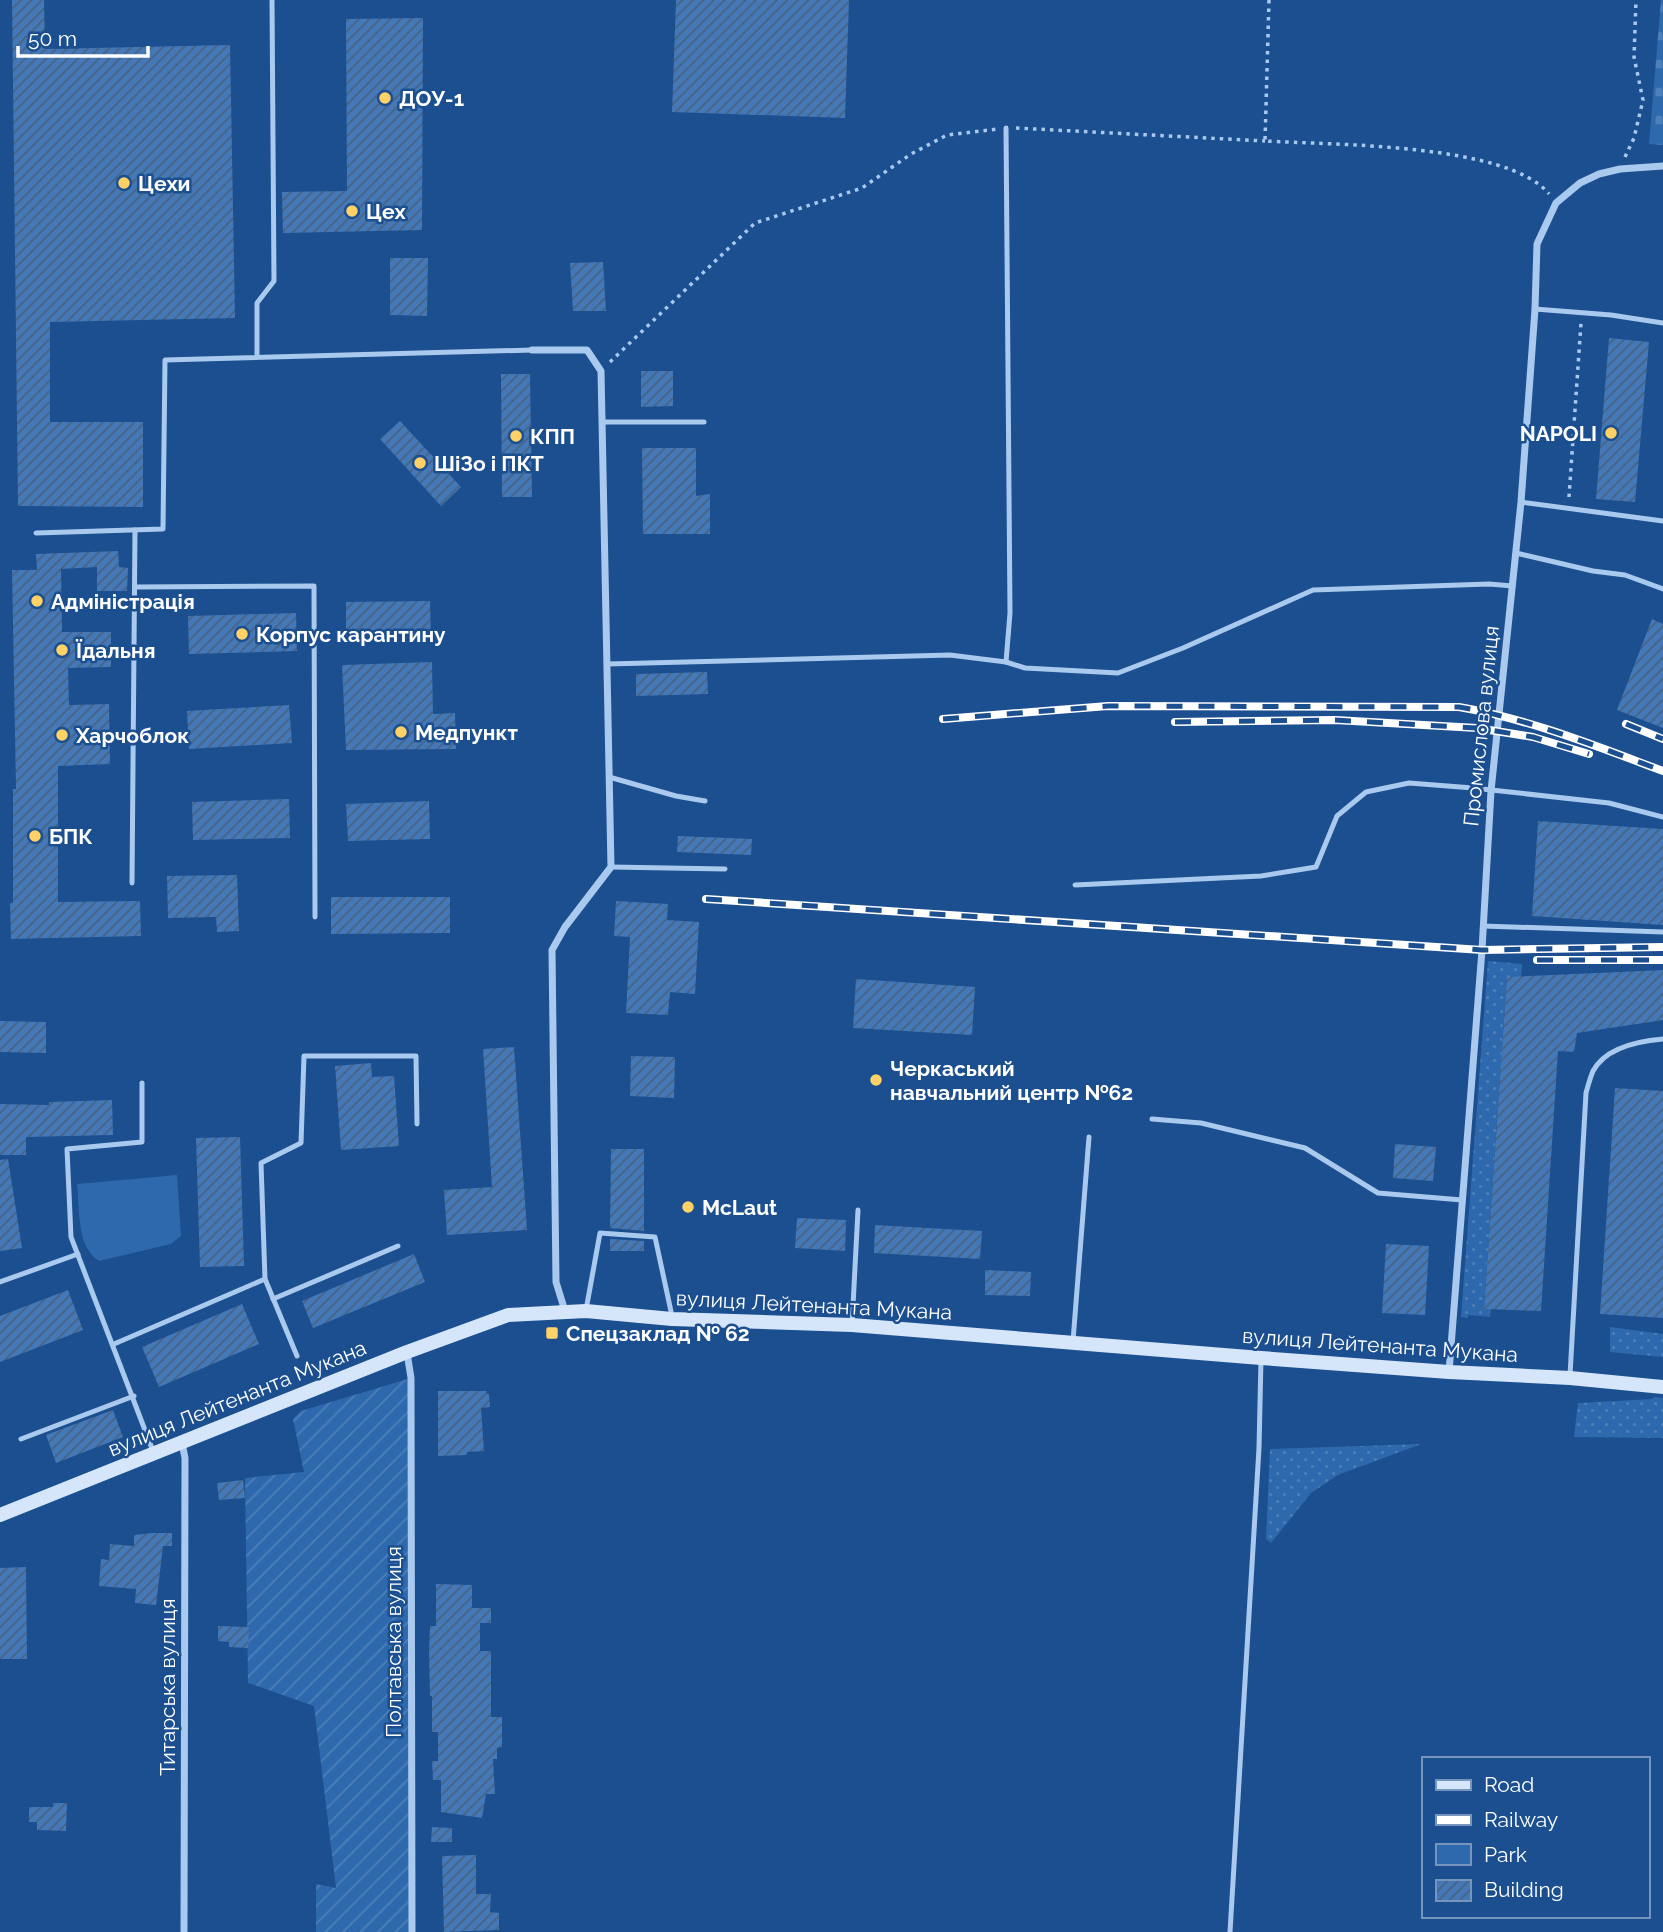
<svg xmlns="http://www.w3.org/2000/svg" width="1663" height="1932" viewBox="0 0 1663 1932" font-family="Raleway,sans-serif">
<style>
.grass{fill:url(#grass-dots)}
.cemetery{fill:url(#cemetery-stones)}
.park{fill:#2e69ad}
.garden{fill:url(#garden-furrows)}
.building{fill:url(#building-hatch)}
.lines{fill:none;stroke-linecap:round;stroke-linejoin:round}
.path{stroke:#a9c9ee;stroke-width:3.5;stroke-dasharray:3.5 5;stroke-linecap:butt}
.lane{stroke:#a9c9ee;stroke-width:5}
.street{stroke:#a9c9ee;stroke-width:7}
.secondary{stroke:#d6e6fa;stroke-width:14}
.rail-casing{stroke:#fff;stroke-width:8}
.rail{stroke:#1b4f8f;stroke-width:5;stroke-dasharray:16;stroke-linecap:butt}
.poi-dot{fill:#ffd166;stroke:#1b4f8f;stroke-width:2.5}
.labels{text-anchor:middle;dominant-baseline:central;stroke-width:5;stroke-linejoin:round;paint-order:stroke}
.poi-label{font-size:21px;font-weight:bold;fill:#fff;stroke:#1b4f8f;text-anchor:start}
.street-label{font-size:21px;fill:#fff;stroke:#1b4f8f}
</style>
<defs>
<pattern id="grass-dots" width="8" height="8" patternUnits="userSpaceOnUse" patternTransform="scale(1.75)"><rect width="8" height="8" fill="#2e69ad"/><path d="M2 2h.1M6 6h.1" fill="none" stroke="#4d80b9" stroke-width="1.8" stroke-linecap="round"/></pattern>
<pattern id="cemetery-stones" width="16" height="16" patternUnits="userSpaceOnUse" patternTransform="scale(1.75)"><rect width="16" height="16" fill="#2e69ad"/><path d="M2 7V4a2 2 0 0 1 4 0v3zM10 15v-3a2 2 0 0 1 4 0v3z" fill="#4d80b9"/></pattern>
<pattern id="garden-furrows" width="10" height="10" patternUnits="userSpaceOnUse" patternTransform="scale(1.75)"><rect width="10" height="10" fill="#2e69ad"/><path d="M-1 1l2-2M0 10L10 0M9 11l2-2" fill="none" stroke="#4d80b9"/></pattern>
<pattern id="building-hatch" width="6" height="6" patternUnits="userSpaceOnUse" patternTransform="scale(1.75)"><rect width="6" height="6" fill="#4478b7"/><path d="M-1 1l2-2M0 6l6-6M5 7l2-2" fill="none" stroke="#486282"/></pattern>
</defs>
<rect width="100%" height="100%" fill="#1b4f8f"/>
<g class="grass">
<polygon points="1488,961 1522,964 1521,978 1507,977 1484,1308 1491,1309 1490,1317 1468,1315 1468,1318 1461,1317"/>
<polygon points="1610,1327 1663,1334 1663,1357 1610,1352"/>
<polygon points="1655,1397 1663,1398 1663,1438 1574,1437 1578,1403 1652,1399"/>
<polygon points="1421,1444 1338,1475 1311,1493 1271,1543 1266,1539 1270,1449"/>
</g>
<polygon class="cemetery" points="1661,0 1663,0 1663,145 1649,144"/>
<path class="park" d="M177,1175L181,1236L171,1244L99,1261C76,1246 80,1210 77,1184Z"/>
<polygon class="garden" points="411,1378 412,1932 316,1932 316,1884 336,1888 314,1706 248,1683 245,1478 304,1472 293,1419 301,1411"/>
<g class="building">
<polygon points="12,0 44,0 45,49 230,45 235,318 50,322 50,422 143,422 143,507 18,506"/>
<polygon points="676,0 849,0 845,118 672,112"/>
<polygon points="423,18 422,230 283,233 282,192 347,191 346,19"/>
<polygon points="390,258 428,258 427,316 390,315"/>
<polygon points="603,262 606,311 573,311 570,263"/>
<polygon points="1609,338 1649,342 1635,502 1596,499"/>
<polygon points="641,371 673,371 673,406 641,407"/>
<polygon points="501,374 530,374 532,497 502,497"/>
<polygon points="400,421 461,487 441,506 380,439"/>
<polygon points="642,448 696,448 696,496 710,494 710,534 643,534"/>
<polygon points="118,551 119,567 128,568 127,591 97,591 97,567 61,569 62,632 111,632 111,667 68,668 69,705 109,704 110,764 58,766 58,902 140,901 141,936 11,939 10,903 13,903 13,789 16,789 12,570 37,570 36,554"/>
<polygon points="430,601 431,636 346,636 346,602"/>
<polygon points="296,613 297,651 189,654 188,616"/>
<polygon points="1652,619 1663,624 1663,728 1617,710"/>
<polygon points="432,662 433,714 455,713 456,749 346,750 342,665"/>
<polygon points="707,672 708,694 636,696 636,674"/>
<polygon points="289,705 292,743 189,749 187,711"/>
<polygon points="289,799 290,838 193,840 192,802"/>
<polygon points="429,801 430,839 348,841 346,804"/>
<polygon points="1538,821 1663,829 1663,925 1532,916"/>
<polygon points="678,836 752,839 751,855 677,852"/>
<polygon points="237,875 239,931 217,932 216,917 168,918 167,876"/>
<polygon points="331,897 450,897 450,933 331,934"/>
<polygon points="616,901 668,904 667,920 699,922 695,994 670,992 668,1015 626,1013 630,937 614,936"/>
<polygon points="1663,970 1663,1020 1577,1033 1574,1052 1558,1051 1541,1311 1484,1309 1507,977"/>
<polygon points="856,979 975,987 972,1035 853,1028"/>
<polygon points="0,1021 46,1022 46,1053 0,1052"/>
<polygon points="514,1047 527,1230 447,1235 444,1190 492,1187 483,1049"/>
<polygon points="631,1056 675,1057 674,1098 630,1096"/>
<polygon points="371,1063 372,1077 394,1076 399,1146 341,1150 335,1066"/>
<polygon points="1615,1088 1663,1091 1663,1318 1600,1314"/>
<polygon points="112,1100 113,1135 26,1137 26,1155 0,1155 0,1104 49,1105 49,1102"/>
<polygon points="240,1137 244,1266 200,1267 196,1138"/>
<polygon points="1395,1144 1436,1147 1433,1181 1393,1178"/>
<polygon points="611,1149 644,1149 644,1231 610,1228"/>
<polygon points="8,1159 22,1248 0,1251 0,1160"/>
<polygon points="797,1218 846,1220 845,1251 795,1248"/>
<polygon points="875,1225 982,1231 980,1259 874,1253"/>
<polygon points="610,1239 644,1241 644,1251 610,1251"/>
<polygon points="1386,1244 1429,1246 1425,1315 1382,1313"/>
<polygon points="414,1254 425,1282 313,1328 302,1301"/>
<polygon points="985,1270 1031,1272 1030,1296 985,1295"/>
<polygon points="68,1290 83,1330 0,1362 0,1316"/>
<polygon points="242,1304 259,1344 159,1387 142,1347"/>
<polygon points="438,1391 486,1391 487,1394 489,1394 490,1407 481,1408 484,1451 467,1452 467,1455 438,1456"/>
<polygon points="113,1410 123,1437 56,1463 46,1435"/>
<polygon points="243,1480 245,1498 219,1500 217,1483"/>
<polygon points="153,1533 172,1533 172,1546 163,1546 156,1605 135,1603 136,1589 99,1586 101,1559 109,1560 110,1544 134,1546 134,1535"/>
<polygon points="26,1567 27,1659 0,1659 0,1568"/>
<polygon points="436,1584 472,1585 472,1608 491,1608 491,1623 480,1623 480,1651 491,1651 491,1717 502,1717 502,1747 497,1748 497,1759 493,1759 495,1794 486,1794 482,1818 441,1812 441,1780 433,1780 432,1761 438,1761 438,1732 432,1732 432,1696 430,1696 429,1651 430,1626 436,1626"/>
<polygon points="218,1626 249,1627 248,1648 229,1647 229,1642 218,1641"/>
<polygon points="53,1803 67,1803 66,1831 37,1830 37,1822 29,1822 29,1807 53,1807"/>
<polygon points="432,1827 452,1828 452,1842 431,1842"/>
<polygon points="476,1855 476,1894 491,1894 490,1912 499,1913 499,1930 444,1932 442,1856"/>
</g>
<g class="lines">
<g class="path">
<path d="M1269,0L1265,141C1331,145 1508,143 1549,194"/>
<polyline points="1016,128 1265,141"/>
<polyline points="1625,157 1634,138 1643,100 1634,57 1636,0"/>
<polyline points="610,362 755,223 862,188 911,154 947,135 998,129"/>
<polyline points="1569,497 1581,323"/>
</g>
<g class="lane">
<polyline points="1535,309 1611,315 1663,323"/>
<polyline points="257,357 257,303 274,281 272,0"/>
<polyline points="602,422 704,422"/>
<polyline points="1521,502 1663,521"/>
<polyline points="36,533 163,529 165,360 532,350"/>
<polyline points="1516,553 1593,571 1625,575 1663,589"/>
<polyline points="135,587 314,586 315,917"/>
<polyline points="1006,662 1025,668 1118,673 1183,648 1313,590 1489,584 1513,586"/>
<polyline points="607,664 950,655 1006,662 1010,613 1006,128"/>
<polyline points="609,777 676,796 705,801"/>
<polyline points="611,867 725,869"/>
<polyline points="132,883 135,530"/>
<polyline points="1075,885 1261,876 1316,867 1337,816 1366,792 1409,783 1473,788 1609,803 1663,817"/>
<polyline points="1483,926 1663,932"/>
<polyline points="142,1083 142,1142 67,1149 71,1237 153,1451"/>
<polyline points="1152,1119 1201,1123 1305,1148 1378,1193 1462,1200"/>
<polyline points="265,1279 297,1356"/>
<polyline points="0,1282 78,1254"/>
<polyline points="273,1299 398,1246"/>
<polyline points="586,1310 600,1233 655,1237 672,1316"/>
<polyline points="852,1325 858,1210"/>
<polyline points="1073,1341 1089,1137"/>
<polyline points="114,1344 265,1279 261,1163 301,1143 304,1056 416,1056 417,1124"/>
<path d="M1570,1375L1586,1093C1588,1086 1590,1078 1593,1071C1606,1047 1639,1041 1663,1039"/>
<polyline points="21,1439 134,1396"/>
<polyline points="1230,1932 1259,1448 1261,1359"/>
</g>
<g class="street">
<polyline points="532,350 587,350 601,371 611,867 565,927 552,950 556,1282 565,1311"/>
<polyline points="407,1353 411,1378 412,1932"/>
<polyline points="1449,1372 1482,950 1491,791 1521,502 1535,309 1537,244 1556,203 1580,183 1599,174 1620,169 1663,166"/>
<polyline points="182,1443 185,1458 184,1932"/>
</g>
<polyline class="secondary" points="0,1515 407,1352 508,1315 586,1311 672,1319 852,1325 1261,1358 1449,1372 1570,1378 1663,1387"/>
<g class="rail-casing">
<g id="rail">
<path d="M943,719L1108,706L1459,707C1529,719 1596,746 1663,771"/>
<polyline points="1175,722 1335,720 1477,728 1533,737 1589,754"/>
<polyline points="1626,724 1663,739"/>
<polyline points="706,899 1482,950 1663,947"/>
<polyline points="1537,960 1663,960"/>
</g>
</g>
<use href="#rail" class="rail"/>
</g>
<g class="poi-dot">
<circle cx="385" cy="98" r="7"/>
<circle cx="124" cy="183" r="7"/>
<circle cx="352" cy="211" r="7"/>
<circle cx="1611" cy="433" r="7"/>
<circle cx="516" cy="436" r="7"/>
<circle cx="420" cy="463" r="7"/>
<circle cx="37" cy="601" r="7"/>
<circle cx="242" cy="634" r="7"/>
<circle cx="62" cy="650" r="7"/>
<circle cx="401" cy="732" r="7"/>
<circle cx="62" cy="735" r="7"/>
<circle cx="35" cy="836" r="7"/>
<circle cx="876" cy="1080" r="7"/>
<circle cx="688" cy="1207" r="7"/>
<rect x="545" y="1326" width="14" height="14" rx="3.5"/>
</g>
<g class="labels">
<g class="poi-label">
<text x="399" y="98">ДОУ-1</text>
<text x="138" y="183">Цехи</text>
<text x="366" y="211">Цех</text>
<text x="1597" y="433" text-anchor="end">NAPOLI</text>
<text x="530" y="436">КПП</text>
<text x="434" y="463">ШіЗо і ПКТ</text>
<text x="51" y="601">Адміністрація</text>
<text x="256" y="634">Корпус карантину</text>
<text x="76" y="650">Їдальня</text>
<text x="415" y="732">Медпункт</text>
<text x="76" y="735">Харчоблок</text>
<text x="49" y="836">БПК</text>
<text x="890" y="1068">Черкаський<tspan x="890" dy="24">навчальний центр №62</tspan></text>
<text x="702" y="1207">McLaut</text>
<text x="566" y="1333">Спецзаклад № 62</text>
</g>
<g class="street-label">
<text transform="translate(1481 726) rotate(-84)">Промислова вулиця</text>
<text transform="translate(814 1305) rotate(3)">вулиця Лейтенанта Мукана</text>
<text transform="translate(1380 1345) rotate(4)">вулиця Лейтенанта Мукана</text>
<text transform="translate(237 1398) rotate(-22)">вулиця Лейтенанта Мукана</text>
<text transform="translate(393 1642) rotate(-90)">Полтавська вулиця</text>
<text transform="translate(167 1687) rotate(-90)">Титарська вулиця</text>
</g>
</g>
<rect x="1422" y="1757" width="228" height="161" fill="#1b4f8f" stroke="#7695bc" stroke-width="2"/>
<rect x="1436" y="1780" width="35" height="10" fill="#d6e6fa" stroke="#7695bc" stroke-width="2"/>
<text x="1484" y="1792" font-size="21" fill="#ffffff">Road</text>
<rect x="1436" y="1815" width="35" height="10" fill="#ffffff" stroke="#7695bc" stroke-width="2"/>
<text x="1484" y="1827" font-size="21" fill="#ffffff">Railway</text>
<rect x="1436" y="1844" width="35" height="21" fill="#2e69ad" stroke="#7695bc" stroke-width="2"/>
<text x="1484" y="1862" font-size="21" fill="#ffffff">Park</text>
<rect x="1436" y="1880" width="35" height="21" fill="url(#building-hatch)" stroke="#7695bc" stroke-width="2"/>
<text x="1484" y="1897" font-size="21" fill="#ffffff">Building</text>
<path d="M18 46v10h130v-10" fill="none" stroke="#ffffff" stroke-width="3.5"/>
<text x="28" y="46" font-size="21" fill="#ffffff" stroke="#1b4f8f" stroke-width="5" paint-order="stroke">50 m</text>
</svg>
